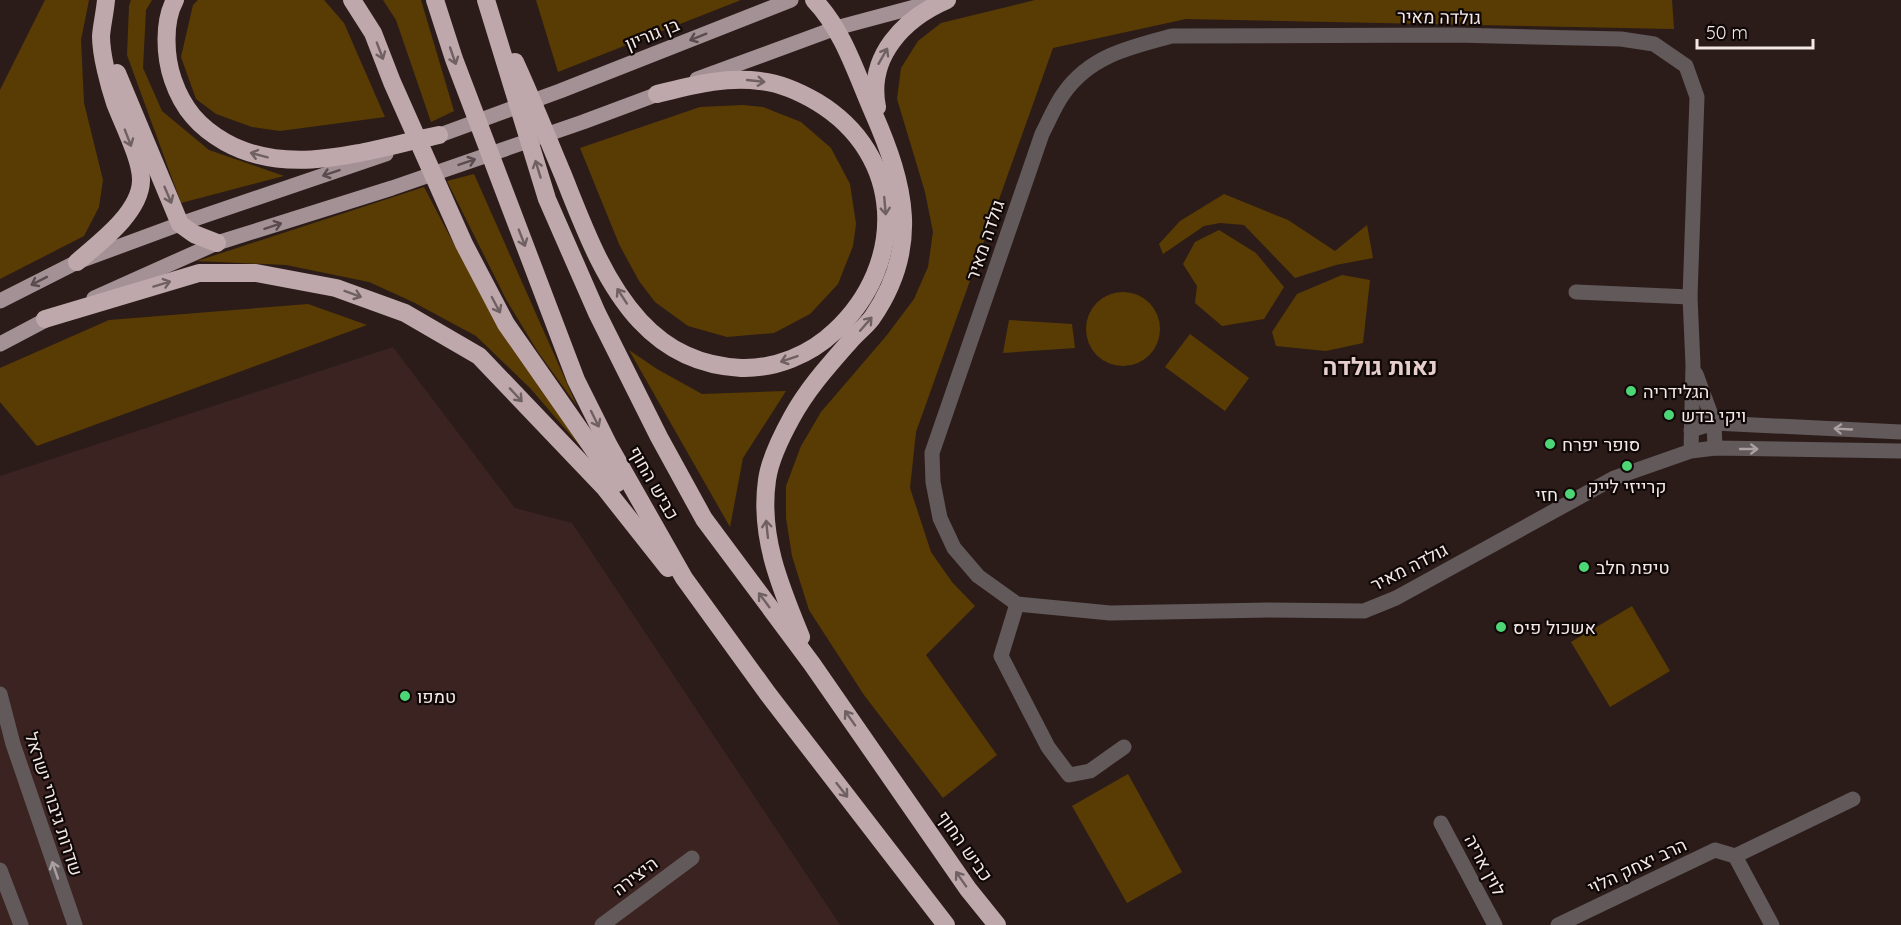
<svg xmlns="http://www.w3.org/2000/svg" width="1901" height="925" viewBox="0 0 1901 925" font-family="Quicksand,Heebo,sans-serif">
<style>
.built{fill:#3a2320}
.green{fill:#593c03}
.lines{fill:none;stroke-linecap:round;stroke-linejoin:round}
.minor{stroke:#62595b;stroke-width:15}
.major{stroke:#a49195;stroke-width:15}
.highway{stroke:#bea8ac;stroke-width:18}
.oneway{stroke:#5a4c4e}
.oneway2{stroke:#6f6062}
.oneway3{stroke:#aaa0a0}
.poi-dot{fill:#4dd676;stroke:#0f0807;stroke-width:2}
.labels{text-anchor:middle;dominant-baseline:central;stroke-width:4.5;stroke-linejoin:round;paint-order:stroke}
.street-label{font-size:18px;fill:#f3e8e6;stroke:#0f0807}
.poi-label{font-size:18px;fill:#f3e8e6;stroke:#0f0807;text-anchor:start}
.district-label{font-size:24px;font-weight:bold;fill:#e5cecb;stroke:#0f0807}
</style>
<rect width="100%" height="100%" fill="#2c1c19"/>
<polygon class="built" points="393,347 515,508 572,523 840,925 0,925 0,476"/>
<g class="green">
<polygon points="45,0 89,0 81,40 84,103 103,180 99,207 84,236 0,279 0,90"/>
<polygon points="131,0 152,0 146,10 143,68 162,111 209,150 284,176 181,203 127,55 129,6"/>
<polygon points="198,0 324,0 344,23 385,117 280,131 252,127 216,114 196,99 181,57 193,5"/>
<polygon points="383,0 421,0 454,111 431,122 396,20"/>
<polygon points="536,0 741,0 558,72"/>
<polygon points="1035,0 1672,0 1674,29 1186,19 1053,48 916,432 910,488 931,552 952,582 975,606 926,655 997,755 943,798 864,695 809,610 792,556 786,518 786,486 801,446 821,412 887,335 914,299 928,267 933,232 925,192 897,99 901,68 918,41 941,23"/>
<polygon points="743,105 763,107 801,122 831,148 850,184 856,224 853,246 838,284 810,314 774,333 727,337 688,326 655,302 639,281 619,244 580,148 700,107"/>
<polygon points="474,174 577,406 538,352 507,301 447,181"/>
<polygon points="424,187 456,248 587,454 530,388 476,336 413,302 369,282 286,265 197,261"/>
<polygon points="1224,194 1288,220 1335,251 1367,225 1373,258 1336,265 1295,278 1244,225 1220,223 1204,226 1163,254 1159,244 1180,221"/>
<polygon points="1219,230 1256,253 1284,287 1264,319 1222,326 1195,303 1197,286 1183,264 1195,242"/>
<polygon points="1342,275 1370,280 1363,343 1326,351 1276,346 1272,332 1297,294"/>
<circle cx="1123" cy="329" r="37"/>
<polygon points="308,304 367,325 37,446 0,402 0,368 109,320"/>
<polygon points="1009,320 1072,324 1075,348 1003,353"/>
<polygon points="1190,334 1249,378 1225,411 1165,367"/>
<polygon points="629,350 657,369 702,394 786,391 743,458 730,527"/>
<polygon points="1632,606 1670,671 1610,707 1571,642"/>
<polygon points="1128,774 1182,872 1127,903 1072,806"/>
</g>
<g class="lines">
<g class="minor">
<polyline points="1576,292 1690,297"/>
<polyline points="1696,374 1714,423 1715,448"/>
<polyline points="1691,430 1714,423 1901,432"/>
<path d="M1691,451L1693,365L1690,297L1697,97L1686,66L1654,44L1621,39L1455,35L1172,36C1130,47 1090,56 1064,93C1055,105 1049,121 1042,134L932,453L933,482L940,518L954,548L978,576L1017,604L1110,613L1269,610L1364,611L1396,598L1614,478L1691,451L1715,448L1901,451"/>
<polyline points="1017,604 1001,656 1048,747 1069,775 1090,771 1124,747"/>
<polyline points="0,694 13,744 75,925"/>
<polyline points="1441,823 1495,925"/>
<polyline points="1735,856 1853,799"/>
<polyline points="0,870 21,925"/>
<polyline points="602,925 692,858"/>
<polyline points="1558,925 1715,850 1735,856 1772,925"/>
</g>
<g class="major">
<polyline points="697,79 836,28 937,1"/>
<polyline points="429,139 560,91 791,0"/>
<polyline points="94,298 217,243 392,188 583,122 666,91"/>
<polyline points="0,301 77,262 180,224 386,154"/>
<polyline points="0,344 55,315"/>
</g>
<g class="highway">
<path d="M175,0C163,22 165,57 173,80C183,109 199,127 225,142C291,179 370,149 439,135"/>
<polyline points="352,0 373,33 392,82 464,244 506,324 617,483"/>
<polyline points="435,0 454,59 576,380 609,446 684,578 768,694 946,925"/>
<polyline points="486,0 547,199 597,313 659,437 704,519 812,664 968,889 997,925"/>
<path d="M515,62C532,99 547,137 563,175C583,225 603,281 640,321C668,351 700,366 741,368C775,369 810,355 835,331C907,264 905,155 817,102C800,92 780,83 760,81C725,76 690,86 657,94"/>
<polyline points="117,73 180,224 194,234 217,243"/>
<path d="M877,107C867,57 903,19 947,0"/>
<path d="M77,262C99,243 140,213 141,181C142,161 123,124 115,103C109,85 101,55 101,36C102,24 105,12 106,0"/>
<polyline points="45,319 199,273 256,273 336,288 405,313 479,356 604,487 668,568"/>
<path d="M801,637C780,586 759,536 767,480C770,458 782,435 792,417C808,388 829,365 850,341C857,333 866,326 872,318C921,247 905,185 873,112C856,73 843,30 814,0"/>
</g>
</g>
<defs><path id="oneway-shaft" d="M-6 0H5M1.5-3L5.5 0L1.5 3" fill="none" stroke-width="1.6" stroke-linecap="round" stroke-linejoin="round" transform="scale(1.5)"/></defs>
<g class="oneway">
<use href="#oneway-shaft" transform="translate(698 37) rotate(158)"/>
<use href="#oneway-shaft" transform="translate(467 162) rotate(-19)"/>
<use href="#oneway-shaft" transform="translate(331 173) rotate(161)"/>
<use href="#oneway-shaft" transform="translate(273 226) rotate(-18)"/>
<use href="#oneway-shaft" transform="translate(39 281) rotate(153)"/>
</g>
<g class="oneway2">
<use href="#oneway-shaft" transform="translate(380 51) rotate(69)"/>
<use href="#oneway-shaft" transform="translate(453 56) rotate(71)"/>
<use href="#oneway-shaft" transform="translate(883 56) rotate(-60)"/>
<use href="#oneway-shaft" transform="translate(756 81) rotate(6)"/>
<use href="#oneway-shaft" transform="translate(128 138) rotate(69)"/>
<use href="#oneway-shaft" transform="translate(259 155) rotate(-165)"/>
<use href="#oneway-shaft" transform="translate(538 169) rotate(-107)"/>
<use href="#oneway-shaft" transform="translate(168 195) rotate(67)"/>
<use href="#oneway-shaft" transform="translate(885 206) rotate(85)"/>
<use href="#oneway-shaft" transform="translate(522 238) rotate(69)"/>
<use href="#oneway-shaft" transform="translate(162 284) rotate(-17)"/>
<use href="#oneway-shaft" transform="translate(353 294) rotate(20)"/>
<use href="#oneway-shaft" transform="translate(622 296) rotate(-123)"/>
<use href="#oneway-shaft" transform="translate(496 305) rotate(62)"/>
<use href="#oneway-shaft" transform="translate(866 324) rotate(-49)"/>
<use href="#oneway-shaft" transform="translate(789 359) rotate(161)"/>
<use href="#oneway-shaft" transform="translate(516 395) rotate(47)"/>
<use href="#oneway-shaft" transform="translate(595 419) rotate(64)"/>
<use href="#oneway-shaft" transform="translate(767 529) rotate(-96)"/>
<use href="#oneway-shaft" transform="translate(764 600) rotate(-127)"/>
<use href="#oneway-shaft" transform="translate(850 718) rotate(-125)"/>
<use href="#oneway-shaft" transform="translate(842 790) rotate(52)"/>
<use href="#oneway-shaft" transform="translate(961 879) rotate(-125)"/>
</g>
<g class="oneway3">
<use href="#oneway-shaft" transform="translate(1843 429) rotate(-177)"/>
<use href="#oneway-shaft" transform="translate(1749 449)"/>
<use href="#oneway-shaft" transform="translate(55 870) rotate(-109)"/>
</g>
<g class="poi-dot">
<circle cx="1631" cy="391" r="6"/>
<circle cx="1669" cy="415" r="6"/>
<circle cx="1550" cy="444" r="6"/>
<circle cx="1627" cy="466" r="6"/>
<circle cx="1570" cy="494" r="6"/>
<circle cx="1584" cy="567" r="6"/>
<circle cx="1501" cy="627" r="6"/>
<circle cx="405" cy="696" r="6"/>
</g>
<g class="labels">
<g class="street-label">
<text transform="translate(1439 17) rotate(1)">גולדה מאיר</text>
<text transform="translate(652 34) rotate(-22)">בן גוריון</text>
<text transform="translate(985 240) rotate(-71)">גולדה מאיר</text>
<text transform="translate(654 483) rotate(60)">כביש החוף</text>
<text transform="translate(1409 567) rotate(-27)">גולדה מאיר</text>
<text transform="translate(54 804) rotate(72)">שדרות גיבורי ישראל</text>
<text transform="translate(965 846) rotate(55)">כביש החוף</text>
<text transform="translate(1485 865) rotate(62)">לוין אריה</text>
<text transform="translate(1637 866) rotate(-25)">הרב יצחק הלוי</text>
<text transform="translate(635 876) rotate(-37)">היצירה</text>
</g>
<g class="poi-label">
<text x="1643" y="391">הגלידריה</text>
<text x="1681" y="415">ויקי בדש</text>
<text x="1562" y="444">סופר יפרח</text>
<text x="1627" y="486" text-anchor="middle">קרייזי לייק</text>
<text x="1558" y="494" text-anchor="end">חזי</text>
<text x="1596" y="567">טיפת חלב</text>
<text x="1513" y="627">אשכול פיס</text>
<text x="417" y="696">טמפו</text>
</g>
<g class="district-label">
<text x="1380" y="366">נאות גולדה</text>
</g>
</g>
<path d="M1697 39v9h116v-9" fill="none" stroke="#f3e8e6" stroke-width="3"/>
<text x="1706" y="39" font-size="18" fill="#f3e8e6" stroke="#0f0807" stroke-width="4.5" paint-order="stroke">50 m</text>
</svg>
